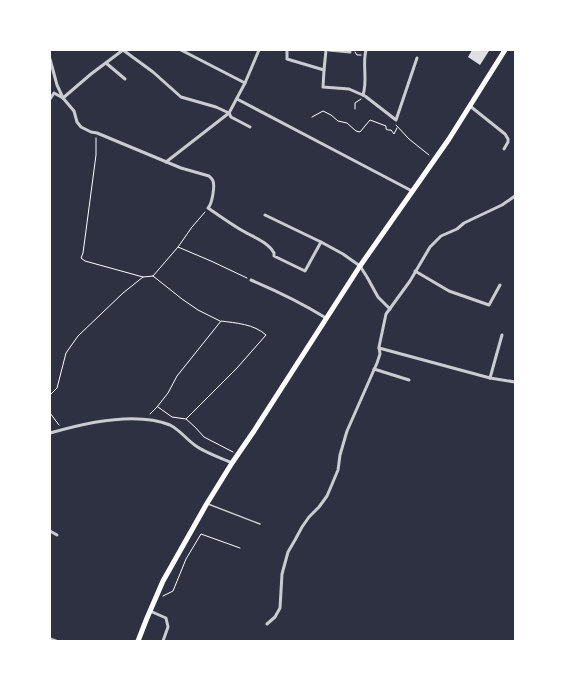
<svg xmlns="http://www.w3.org/2000/svg" width="565" height="691" viewBox="0 0 565 691" font-family="'Source Serif 4',serif">
<style>
.building{fill:#e0e0e3}
.lines{fill:none;stroke-linecap:round;stroke-linejoin:round}
.path{stroke:#fff;stroke-width:1}
.service{stroke:#caccd0;stroke-width:1.5}
.minor{stroke:#caccd0;stroke-width:3}
.trunk{stroke:#fff;stroke-width:5}
</style>
<rect width="100%" height="100%" fill="#2d3142"/>
<polygon class="building" points="472,50 487,50 489,51 480,65 468,57"/>
<g class="lines">
<g class="path">
<polyline points="355,52 357,55 361,55"/>
<polyline points="355,109 355,103 361,99"/>
<polyline points="312,117 323,111 331,115 338,121 347,123 356,131 360,132 370,120 386,126 386,129 388,130 391,130 394,134 397,128"/>
<polyline points="396,125 409,139 429,155"/>
<polyline points="96,138 96,155 83,253 81,258 85,261 143,277 153,276 178,247 211,261 247,278"/>
<polyline points="178,247 192,227 205,212"/>
<polyline points="153,276 182,299 198,310 220,321"/>
<polyline points="50,395 57,388 66,353 78,336 123,293 143,277"/>
<polyline points="158,407 172,417 186,419"/>
<polyline points="50,413 59,425"/>
<path d="M150,414L157,407L168,393L177,376L221,321C236,323 254,324 266,335L237,368L186,419L195,427L204,437L233,452"/>
<polyline points="163,596 173,591 186,559 201,534 240,548"/>
</g>
<polyline class="service" points="208,504 260,524"/>
<g class="minor">
<polyline points="123,50 153,72 181,97 216,107 229,113 231,117 250,127"/>
<polyline points="181,50 245,83"/>
<polyline points="287,50 287,59 324,70 323,87 349,89 365,96 396,120 417,58"/>
<polyline points="329,50 350,52"/>
<path d="M50,59L57,85L63,98L74,111L77,122L81,127L91,132L97,133L181,168L209,176C211,178 212,178 213,181C215,187 212,204 208,208C220,216 231,224 243,231C253,237 268,242 274,253V256L305,271L321,242"/>
<polyline points="106,63 125,79"/>
<polyline points="324,70 326,50"/>
<path d="M363,95C368,80 362,65 366,50"/>
<polyline points="63,98 91,74 123,50"/>
<polyline points="50,99 54,93 63,98"/>
<path d="M237,99C295,130 354,160 412,191"/>
<polyline points="470,106 505,134 508,139 508,142 504,149"/>
<polyline points="166,162 229,113 245,83 259,50"/>
<polyline points="265,215 321,242 343,254 360,266 367,277 378,297 390,309"/>
<polyline points="415,271 449,291 489,305 500,285"/>
<path d="M251,280C277,291 302,303 326,318"/>
<polyline points="379,348 490,378 515,382"/>
<polyline points="374,369 409,380"/>
<polyline points="490,378 502,335"/>
<path d="M50,433C84,423 136,411 170,425C180,430 187,440 196,446C206,453 221,458 232,463"/>
<polyline points="50,531 57,535"/>
<polyline points="150,611 166,618 168,627 163,641"/>
<polyline points="267,624 275,617 280,608 282,574 288,552 295,540 302,527 309,517 319,507 327,496 330,489 338,470 340,455 347,431 377,363 380,354 379,347 386,314 410,281 430,247 441,236 457,229 464,223 502,205 515,196"/>
<polyline points="50,639 56,641"/>
</g>
<polyline class="trunk" points="138,641 147,618 163,581 206,505 232,463 254,431 360,266 449,139 505,50"/>
</g>
<rect width="565" height="691" fill="none" stroke="#ffffff" stroke-width="102"/>
</svg>
